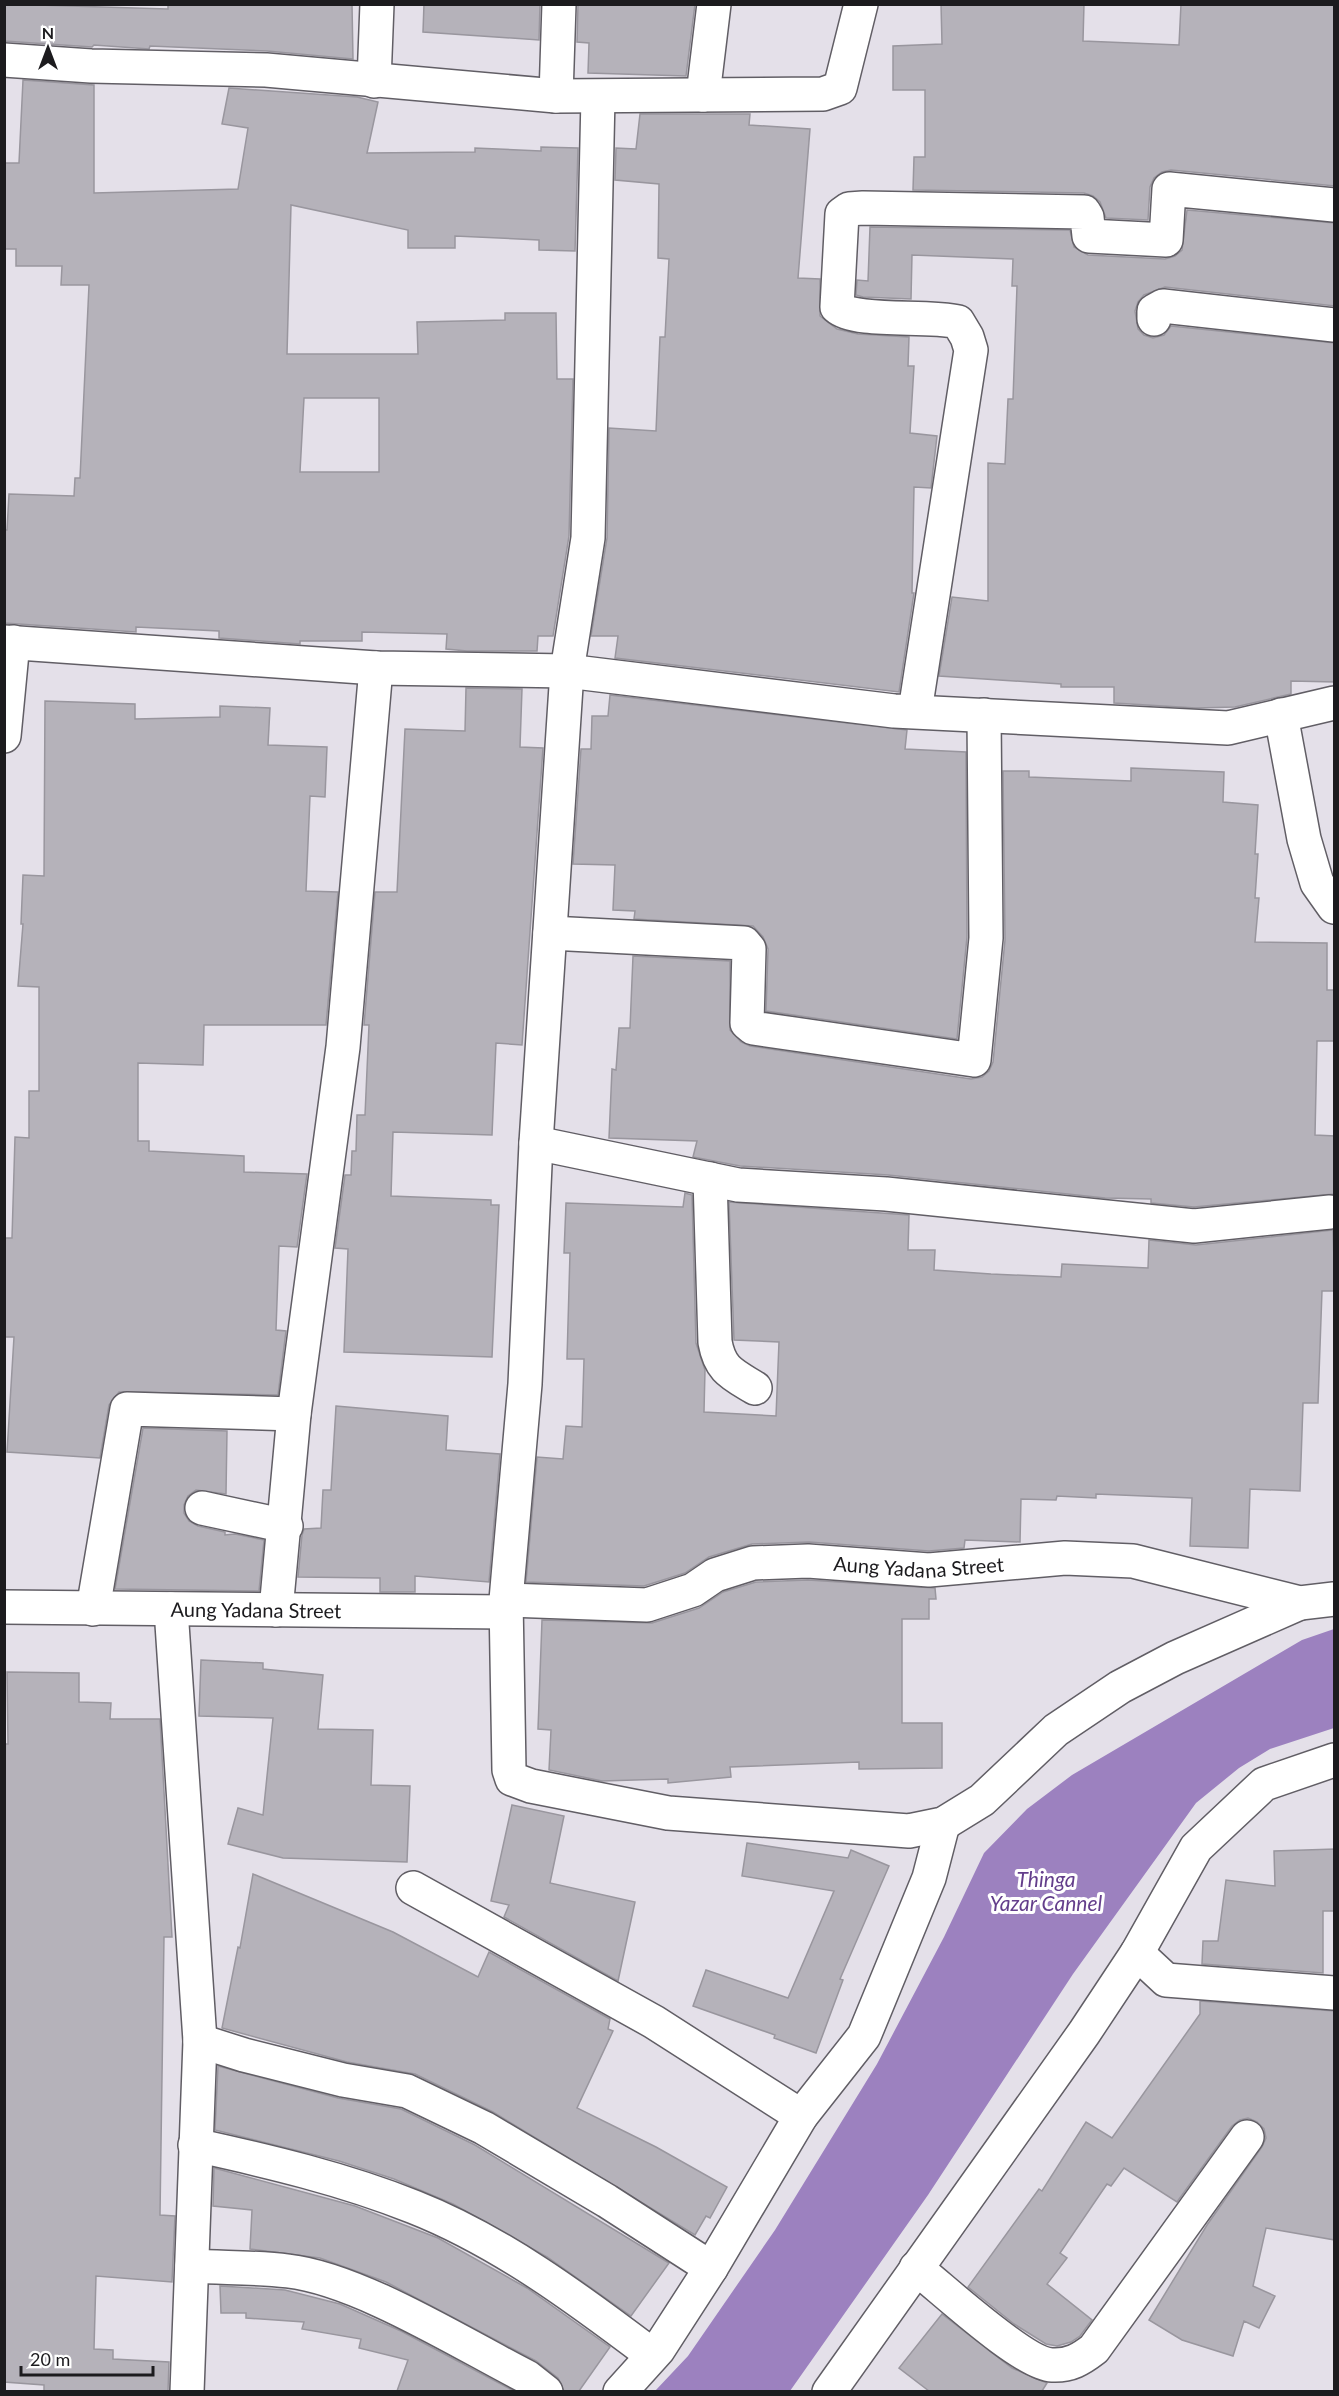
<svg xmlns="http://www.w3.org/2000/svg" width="1339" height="2396" viewBox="0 0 1339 2396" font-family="Lato,sans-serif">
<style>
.water{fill:#9c81bf}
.building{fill:#b5b2ba;stroke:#99969e;stroke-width:1.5;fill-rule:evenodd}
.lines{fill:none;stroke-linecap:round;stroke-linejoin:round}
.minor-casing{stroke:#615e65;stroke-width:36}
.minor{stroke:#fff;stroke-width:33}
.labels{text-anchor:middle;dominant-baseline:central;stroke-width:6;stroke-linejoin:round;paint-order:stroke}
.street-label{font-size:20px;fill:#1c1b1e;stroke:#fff}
.water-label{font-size:21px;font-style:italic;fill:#633e8b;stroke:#fff}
</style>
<rect width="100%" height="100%" fill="#e4e0e9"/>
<polygon class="water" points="1334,1629 1334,1728 1270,1749 1239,1768 1196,1803 1073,1974 928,2195 790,2391 655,2391 688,2356 775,2230 877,2064 944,1937 984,1853 1027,1809 1072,1775 1302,1640"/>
<g class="building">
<polygon points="4,4 168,9 168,4 352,4 353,59 267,51 150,46 149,49 94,45 92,47 4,41"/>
<polygon points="424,4 540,4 539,40 423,32"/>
<polygon points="578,4 695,4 686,76 588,73 589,43 577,42"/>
<polygon points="941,4 1084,4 1083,41 1179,45 1181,4 1335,4 1335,186 1171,170 1162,172 1154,178 1150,187 1148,220 1106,218 1100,202 1093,196 1084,193 913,190 914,157 925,157 925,90 893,90 893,46 942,44"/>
<path d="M23,80L94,85V193L238,189L248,128L222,124L229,88L357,97L378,102L367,153L475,152V148L541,151V147L578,148L575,251L539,250V240L455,236V248H408V230L291,205L287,354H418L417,322L505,320V313H556L557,379H573L569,536L553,636H538L537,651H467L446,649L447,634L362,632V641H300V644L219,638V631L136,627V632L4,623V530H7L9,494L74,496L75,478H80L89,285H61L62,266H16V249H4V163H19ZM304,398H379V472H300Z"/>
<polygon points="640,114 750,114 749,125 810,129 798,278 820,279 820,316 837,329 858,334 909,337 908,366 914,366 910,433 937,436 931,488 914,487 912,593 914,593 899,692 615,658 618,636 591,636 607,538 609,428 656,431 660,337 665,337 669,259 658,258 659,184 615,180 616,148 636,149"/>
<polygon points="1187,210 1335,223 1335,306 1165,287 1144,295 1138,302 1135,311 1138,329 1144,335 1153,338 1164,335 1171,326 1335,343 1335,682 1291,681 1291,694 1235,707 1196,708 1114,703 1114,687 1061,687 1061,684 939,676 952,597 988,601 988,463 1005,464 1008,399 1013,399 1017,286 1012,286 1013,259 912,255 911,299 863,297 856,295 857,280 868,281 870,227 1070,230 1074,247 1088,255 1165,259 1175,256 1182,250"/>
<polygon points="466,688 522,689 520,747 543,748 522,1045 496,1043 492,1135 393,1132 391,1196 491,1200 491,1205 499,1205 492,1357 344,1352 348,1249 335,1248 345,1175 351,1175 352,1151 356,1151 357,1115 365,1115 369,1025 364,1025 375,892 397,892 405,729 465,731"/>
<polygon points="610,695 907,730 905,749 966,752 967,937 957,1039 766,1011 768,949 763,937 753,926 634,919 635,911 613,910 615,865 573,864 581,749 591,749 592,716 608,716"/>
<polygon points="45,701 135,704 135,719 220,717 220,706 270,708 268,745 327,747 325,797 310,796 306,891 338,892 326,1025 204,1025 203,1065 138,1063 138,1141 149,1141 149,1151 244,1156 244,1172 307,1174 297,1247 279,1246 276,1330 286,1331 278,1395 119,1392 109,1405 100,1458 7,1452 14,1337 4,1337 4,1238 12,1238 15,1137 29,1138 29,1091 39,1091 39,987 18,986 23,924 21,924 23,875 44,876"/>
<polygon points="1131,768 1224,772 1223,802 1258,805 1255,854 1258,854 1255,898 1259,898 1255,942 1327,943 1327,990 1335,990 1335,1041 1317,1041 1315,1135 1335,1136 1334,1194 1194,1207 1151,1203 1151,1199 1105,1198 888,1175 740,1166 693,1157 697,1141 609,1138 612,1069 616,1070 619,1028 630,1028 633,956 730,961 730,1030 741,1042 750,1046 971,1079 982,1077 989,1071 993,1062 1005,940 1003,771 1029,771 1029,777 1131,781"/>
<polygon points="685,1193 692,1195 696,1343 705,1370 704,1412 776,1416 779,1342 734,1340 729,1202 909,1215 908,1250 935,1250 934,1270 991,1274 1061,1277 1062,1264 1148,1268 1149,1240 1196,1245 1333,1230 1335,1291 1322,1291 1318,1403 1303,1403 1300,1491 1250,1489 1248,1548 1190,1546 1192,1498 1096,1494 1096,1498 1057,1496 1056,1500 1021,1499 1020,1542 965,1540 964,1548 929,1551 809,1542 752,1544 709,1557 685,1573 644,1586 526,1582 537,1457 563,1459 566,1426 582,1427 584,1359 567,1359 570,1253 564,1253 566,1203 683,1207"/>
<polygon points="336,1406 448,1416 446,1450 500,1454 489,1582 415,1576 415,1592 380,1592 380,1578 298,1577 302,1535 304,1529 321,1528 323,1490 331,1490"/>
<polygon points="143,1428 227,1431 226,1494 196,1490 188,1496 184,1505 184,1513 189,1521 198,1526 225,1532 225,1535 235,1534 264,1540 259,1591 115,1589"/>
<polygon points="808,1580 935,1588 936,1599 929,1599 929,1619 902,1619 902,1723 942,1723 942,1768 859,1769 859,1762 730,1767 731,1777 668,1783 668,1779 602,1781 549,1770 551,1730 538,1729 542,1620 652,1623 699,1608 723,1592 756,1582"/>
<polygon points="201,1660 263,1663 263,1669 323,1675 318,1729 373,1730 371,1785 410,1786 407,1862 283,1858 228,1844 238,1808 263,1815 273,1718 199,1716"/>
<polygon points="7,1672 79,1673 79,1702 111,1703 110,1719 160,1719 172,1937 164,1937 160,2215 175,2216 172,2282 96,2276 94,2349 113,2350 113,2359 169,2362 168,2391 44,2391 44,2385 4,2382 4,1744 8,1744"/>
<polygon points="512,1805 564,1816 550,1883 635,1902 618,1981 504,1917 509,1905 491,1901"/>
<polygon points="747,1843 848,1858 851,1850 889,1866 840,1979 843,1980 816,2053 774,2038 775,2035 693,2006 706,1970 788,1998 834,1891 742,1876"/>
<polygon points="1335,1849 1335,1911 1323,1911 1323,1973 1202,1964 1203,1941 1218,1941 1226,1880 1275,1886 1274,1851"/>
<polygon points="253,1874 393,1932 478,1977 489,1952 610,2019 608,2029 613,2031 577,2108 656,2147 727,2187 710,2218 706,2216 695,2235 493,2112 415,2074 347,2062 222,2028 238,1947 240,1948"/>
<polygon points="1200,2001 1335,2011 1335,2240 1266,2228 1253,2286 1275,2296 1259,2328 1244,2321 1233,2356 1182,2340 1149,2320 1207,2225 1262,2147 1266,2138 1264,2129 1257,2122 1248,2118 1240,2120 1232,2126 1177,2202 1124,2168 1111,2186 1107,2184 1060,2253 1067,2258 1047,2284 1092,2320 1080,2336 1071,2342 1057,2346 1046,2344 1014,2324 968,2287 1039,2189 1042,2191 1086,2122 1112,2138 1200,2014"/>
<polygon points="218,2066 338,2098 401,2109 475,2145 669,2263 631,2316 547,2257 453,2204 394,2179 339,2161 215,2130"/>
<polygon points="214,2168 355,2206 438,2238 527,2288 610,2347 579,2391 564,2391 558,2378 536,2361 386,2282 320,2258 250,2249 252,2210 213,2206"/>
<polygon points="220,2286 285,2290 340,2304 401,2331 514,2391 397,2391 408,2360 359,2348 361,2339 302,2329 304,2322 246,2318 246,2313 221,2313"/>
<polygon points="942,2314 1012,2368 1047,2383 1042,2391 929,2391 899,2368"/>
</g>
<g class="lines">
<g class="minor-casing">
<g id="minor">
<polyline points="4,60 91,66 266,70 556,96 823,94 840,88 861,4"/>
<polyline points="374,81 377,4"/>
<polyline points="703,95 714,4"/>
<polyline points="556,96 559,4"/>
<polyline points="598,97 588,538 567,671 536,1143 525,1384 506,1600 509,1770 512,1779 531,1786 668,1813 909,1831 943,1824 982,1800 1056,1730 1120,1687 1175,1658 1300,1603"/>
<polyline points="1154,319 1154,311 1163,306 1334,325"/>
<polyline points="4,642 376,668 567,671 894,711 1228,728 1334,703"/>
<path d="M915,711L971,350L967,337L958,322C928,314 856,324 837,307L842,214L849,209L863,208L1084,212L1087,217L1089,236L1166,240L1169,189L1334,205"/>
<polyline points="1281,715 1304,839 1317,883 1334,907"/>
<polyline points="4,736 13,642"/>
<polyline points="550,933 744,943 749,949 747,1023 753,1028 974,1060 986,938 984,715"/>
<polyline points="536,1143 738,1185 886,1194 1194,1226 1330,1212"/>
<path d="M710,1179L715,1342C720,1370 732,1374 755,1388"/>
<polyline points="202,1508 286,1526"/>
<path id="s1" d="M506,1600L647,1605L693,1590L715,1575L753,1563L808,1561L929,1570L1065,1558L1133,1561L1300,1603L1334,1599"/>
<path id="s2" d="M4,1607L506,1612"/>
<polyline points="93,1609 127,1409 294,1414"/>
<polyline points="171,1609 200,2041 187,2392"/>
<polyline points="276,1610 294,1414 343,1047 376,668"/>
<polyline points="413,1888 654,2022 801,2116"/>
<polyline points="1137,1953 1166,1980 1334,1993"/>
<polyline points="200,2041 244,2055 343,2080 407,2091 484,2128 607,2201 711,2268"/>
<path d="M195,2145C268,2161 344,2179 414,2207C500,2241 578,2299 652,2355"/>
<path d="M192,2266C223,2268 256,2267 288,2271C359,2279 462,2344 527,2377L546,2392"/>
<path d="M916,2268C943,2289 1023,2364 1052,2365C1070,2366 1081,2359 1094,2349L1247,2137"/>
<polyline points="620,2392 658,2350 711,2268 801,2116 864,2036 929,1878 943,1824"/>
<polyline points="829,2392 1084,2033 1137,1953 1196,1848 1264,1784 1334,1760"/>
</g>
</g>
<use href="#minor" class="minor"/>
</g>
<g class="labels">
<g class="street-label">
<text stroke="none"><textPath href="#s1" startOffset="422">Aung Yadana Street</textPath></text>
<text stroke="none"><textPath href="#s2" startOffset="252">Aung Yadana Street</textPath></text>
</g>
<g class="water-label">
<text x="1046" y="1878">Thinga<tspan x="1046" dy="24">Yazar Cannel</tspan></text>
</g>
</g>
<rect width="1339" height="2396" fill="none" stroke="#1c1b1e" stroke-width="12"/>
<g transform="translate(48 48)" stroke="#ffffff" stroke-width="4.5" paint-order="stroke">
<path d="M0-4.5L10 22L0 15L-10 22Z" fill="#1c1b1e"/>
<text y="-9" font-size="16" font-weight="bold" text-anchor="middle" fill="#1c1b1e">N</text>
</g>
<path d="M21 2366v9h132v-9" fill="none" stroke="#1c1b1e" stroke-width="3"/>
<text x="30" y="2366" font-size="18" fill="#1c1b1e" stroke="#ffffff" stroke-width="4.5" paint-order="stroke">20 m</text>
</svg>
